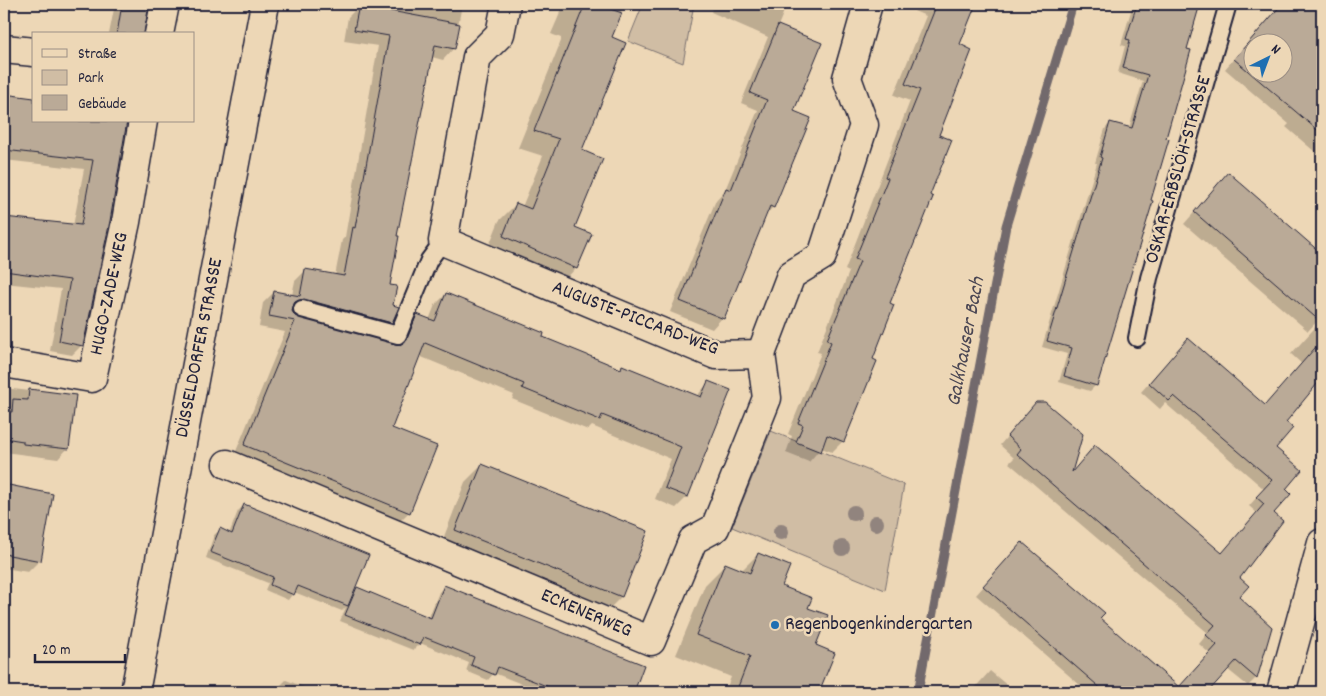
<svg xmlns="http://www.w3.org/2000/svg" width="1326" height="696" viewBox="0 0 1326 696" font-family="Dekko,sans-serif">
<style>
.green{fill:#d0bda4;stroke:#797070}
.shadow{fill:#0003;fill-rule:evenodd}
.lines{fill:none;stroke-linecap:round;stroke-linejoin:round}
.stream{stroke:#72696c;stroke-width:9}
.building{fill:#baaa97;stroke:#22223b;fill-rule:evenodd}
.lane-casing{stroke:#22223b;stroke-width:20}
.street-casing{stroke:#22223b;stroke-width:31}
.primary-casing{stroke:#22223b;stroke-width:31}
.lane{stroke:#edd7b6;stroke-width:16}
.street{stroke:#edd7b6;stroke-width:28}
.primary{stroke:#edd7b6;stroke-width:28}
.tree{fill:#91847e}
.poi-dot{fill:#1f6fb2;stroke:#edd7b6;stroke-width:2}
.labels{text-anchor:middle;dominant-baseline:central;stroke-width:5;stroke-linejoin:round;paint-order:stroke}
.street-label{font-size:20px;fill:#22223b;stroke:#edd7b6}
.poi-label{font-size:20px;fill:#22223b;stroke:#edd7b6;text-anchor:start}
.water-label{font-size:21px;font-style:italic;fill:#4a4653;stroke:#edd7b6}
</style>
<rect width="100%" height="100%" fill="#edd7b6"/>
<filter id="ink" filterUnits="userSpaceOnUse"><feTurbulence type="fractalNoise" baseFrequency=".02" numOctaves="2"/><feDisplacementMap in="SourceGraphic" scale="10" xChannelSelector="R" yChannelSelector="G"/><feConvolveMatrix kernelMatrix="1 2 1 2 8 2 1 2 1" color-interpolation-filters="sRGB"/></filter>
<g filter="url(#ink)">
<g class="green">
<polygon points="643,4 694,4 683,63 628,41"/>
<polygon points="771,431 904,485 885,590 732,527"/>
</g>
<g class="shadow">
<polygon points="115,4 149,4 143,34 109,34"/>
<polygon points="363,4 462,4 454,48 443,60 432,57 405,188 389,286 392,306 391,322 380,334 292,311 294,317 399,346 407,327 418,316 429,320 435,305 446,294 541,338 696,397 709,382 687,497 676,508 655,499 671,459 592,426 588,430 512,399 514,395 419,356 390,428 409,512 398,523 234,456 285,332 259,327 263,303 274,292 292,295 295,281 306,270 335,276 342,240 345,237 378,46 344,41 348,17 359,6 362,7"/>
<polygon points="564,4 624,4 611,38 581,151 573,228 576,268 559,286 486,253 499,221 516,204 522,207 543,156 518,148 561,41 561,38 551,34"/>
<polygon points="715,4 787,4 778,26 793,111 773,207 764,217 722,318 712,329 670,312 716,200 725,190 758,110 741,103 768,37 711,12"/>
<polygon points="917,4 975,4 958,45 937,136 889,304 843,441 832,452 821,448 809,462 786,453 792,436 788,434 821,353 817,352 849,272 845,270 910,101 894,95 926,16 914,11"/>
<polygon points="1133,4 1199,4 1096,385 1090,391 1059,382 1067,354 1042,347 1097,163 1095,163 1105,129 1110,123 1129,128 1143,81 1118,73 1125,46 1121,45"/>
<path d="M1278,4H1322V34L1312,46L1322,54V158L1286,127L1289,124L1225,69L1278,8L1276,6ZM1254,42H1284V72H1254Z"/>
<polygon points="4,96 34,99 34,121 127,121 82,345 72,355 50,351 61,289 4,283 4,218 73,226 84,169 4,160"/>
<polygon points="1228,174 1322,256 1322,316 1308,331 1184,224"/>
<polygon points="1322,320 1322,358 1317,364 1322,368 1322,376 1284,422 1275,448 1284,489 1238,578 1237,597 1271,627 1256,678 1248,686 1227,669 1207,692 1088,692 976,595 1022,543 1098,618 1179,688 1210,654 1199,644 1208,633 1009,463 1014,458 1000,445 1028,412 1070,475 1221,555 1257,513 1249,506 1264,489 1165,403 1160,409 1141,392 1180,348 1265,406 1302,364 1291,354"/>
<polygon points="4,388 74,396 68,448 58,459 4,452"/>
<polygon points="482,465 647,532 621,597 604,614 440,547 465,482"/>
<polygon points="4,486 52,495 39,561 28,572 4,568"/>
<polygon points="244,505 352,593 357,588 428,619 439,592 445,586 643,666 632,692 542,692 494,673 488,680 466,671 469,663 420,643 413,650 340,621 346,607 342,611 294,592 288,600 265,590 268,583 206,558 214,535 220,530 229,534 238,511"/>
<polygon points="758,554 780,586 807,608 821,685 839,692 725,692 731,677 676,655 705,585 725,565 741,571"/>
<polygon points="990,671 1015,692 971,692"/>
<polygon points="286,680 317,692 279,692 280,686"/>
</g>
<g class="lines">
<polyline class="stream" points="918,692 1006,226 1073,4"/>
</g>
<g class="building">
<polygon points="122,4 149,4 144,34 117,34"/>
<polygon points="585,4 596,4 622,13 612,37 626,43 582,150 603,159 575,227 592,234 577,269 503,236 516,203 531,209 559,139 534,131"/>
<polygon points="937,4 976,4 960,44 972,50 939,135 952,140 930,195 933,197 890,303 894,305 873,359 877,361 844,442 827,435 821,452 796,442 803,425 798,423 831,342 827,340 860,261 855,259 888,178 885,177 920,90 905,84"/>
<polygon points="1137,4 1200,4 1187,49 1191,50 1166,138 1169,139 1151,200 1153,201 1097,386 1064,376 1072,348 1047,341 1102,158 1100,157 1110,122 1132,128 1148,75 1123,68 1130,40 1126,39"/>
<path d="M1282,4H1322V134L1234,59ZM1254,42H1284V72H1254Z"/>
<polygon points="359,5 460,24 455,49 435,45 397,236 399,236 390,285 397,286 393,305 399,307 392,323 304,299 295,302 292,311 295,316 400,345 407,339 417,314 435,321 446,293 544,333 543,337 602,361 621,369 622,365 701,397 708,381 731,390 688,497 665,488 681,447 602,415 600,420 522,388 524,384 425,343 392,428 437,446 410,513 244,445 295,321 269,316 274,291 300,296 305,269 344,276 353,227 355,228 389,36 354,30"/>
<polygon points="778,25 822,43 794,111 811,118 774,208 770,206 724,319 680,301 726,188 731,190 767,100 750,93"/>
<polygon points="4,94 34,98 34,121 127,121 110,221 83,346 59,341 70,280 4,271 4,217 81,225 93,160 4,150"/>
<polygon points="1228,172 1322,254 1322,323 1194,212"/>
<polygon points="1188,338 1265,405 1322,340 1322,378 1286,422 1293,428 1276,448 1302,470 1286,489 1291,494 1274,513 1283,521 1240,578 1249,586 1239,597 1272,627 1257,679 1236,661 1208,692 1105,692 983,586 1022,542 1105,613 1100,618 1179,687 1217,645 1206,635 1215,625 1017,454 1021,449 1007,436 1036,402 1045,402 1083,434 1072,472 1095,445 1222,553 1264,504 1256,497 1272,480 1174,396 1169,401 1149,383"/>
<polygon points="29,389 76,395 69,449 23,444 23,441 4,438 4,411 12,412 13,399 28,400"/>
<polygon points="482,464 648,531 622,597 455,530"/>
<polygon points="4,484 53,494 41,561 4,554"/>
<polygon points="244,504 369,555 348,606 298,586 294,595 270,585 273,577 210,552 220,528 232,534"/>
<polygon points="758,553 790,566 782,586 812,598 808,608 828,615 816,645 835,653 819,692 736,692 750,656 696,635 725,563 750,573"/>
<polygon points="444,585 644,665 634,692 547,692 549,687 498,667 495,675 471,665 474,657 424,637 420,645 345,615 357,587 431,618"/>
</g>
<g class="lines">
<g class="lane-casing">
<g id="lane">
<polyline points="302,309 398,335 429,260 443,241"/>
<polyline points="1137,338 1149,278 1228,4"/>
</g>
</g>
<g class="street-casing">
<g id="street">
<polyline points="506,4 500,34 477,57 443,241 716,355 761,354 791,275 822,256 864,125 847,78 868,4"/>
<polyline points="159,34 165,4"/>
<polyline points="4,49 34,52"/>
<polyline points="4,363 92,378 126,222 143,121"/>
<polyline points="227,464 651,641 693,540 715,528 767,398 761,354"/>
<polyline points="1281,692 1322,543"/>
</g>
</g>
<g class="primary-casing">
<polyline id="primary" points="135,692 265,4"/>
</g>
<use href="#lane" class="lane"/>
<use href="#street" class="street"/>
<use href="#primary" class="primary"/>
</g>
<g class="tree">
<circle cx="854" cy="513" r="8"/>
<circle cx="876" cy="523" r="8"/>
<circle cx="781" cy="532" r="8"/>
<circle cx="842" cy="548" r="8"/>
</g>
</g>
<circle class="poi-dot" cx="775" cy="625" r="5"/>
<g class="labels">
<g class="street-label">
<text transform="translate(1179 170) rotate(-74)">OSKAR-ERBSLÖH-STRASSE</text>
<text transform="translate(110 294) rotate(-78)">HUGO-ZADE-WEG</text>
<text transform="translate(635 319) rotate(21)">AUGUSTE-PICCARD-WEG</text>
<text transform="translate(200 348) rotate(-79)">DÜSSELDORFER STRASSE</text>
<text transform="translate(586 614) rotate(23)">ECKENERWEG</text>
</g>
<g class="poi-label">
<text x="785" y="625">Regenbogenkindergarten</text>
</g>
<g class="water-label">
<text transform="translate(967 342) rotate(-79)">Galkhauser Bach</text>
</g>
</g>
<rect width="1326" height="696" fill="none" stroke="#edd7b6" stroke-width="20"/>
<rect x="10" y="10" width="1306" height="676" fill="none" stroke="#22223b" stroke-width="2" filter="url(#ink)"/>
<rect x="32" y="32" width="162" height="90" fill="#edd7b6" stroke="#9c8f85"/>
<rect x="42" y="49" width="25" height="8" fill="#edd7b6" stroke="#9c8f85"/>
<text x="78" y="58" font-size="15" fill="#22223b">Straße</text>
<rect x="42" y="70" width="25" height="15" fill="#d0bda4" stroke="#9c8f85"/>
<text x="78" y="82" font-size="15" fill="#22223b">Park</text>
<rect x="42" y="95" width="25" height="15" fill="#baaa97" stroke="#9c8f85"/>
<text x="78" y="108" font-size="15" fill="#22223b">Gebäude</text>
<g transform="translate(1268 58) rotate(42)"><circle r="24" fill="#edd7b6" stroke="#9c8f85"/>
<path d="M0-4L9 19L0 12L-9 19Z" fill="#1f6fb2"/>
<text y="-8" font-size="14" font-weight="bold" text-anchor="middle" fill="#22223b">N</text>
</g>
<path d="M35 654v8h90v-8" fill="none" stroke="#22223b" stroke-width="2.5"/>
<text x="42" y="654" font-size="15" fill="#22223b" stroke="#edd7b6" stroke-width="4" paint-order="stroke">20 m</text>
</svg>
